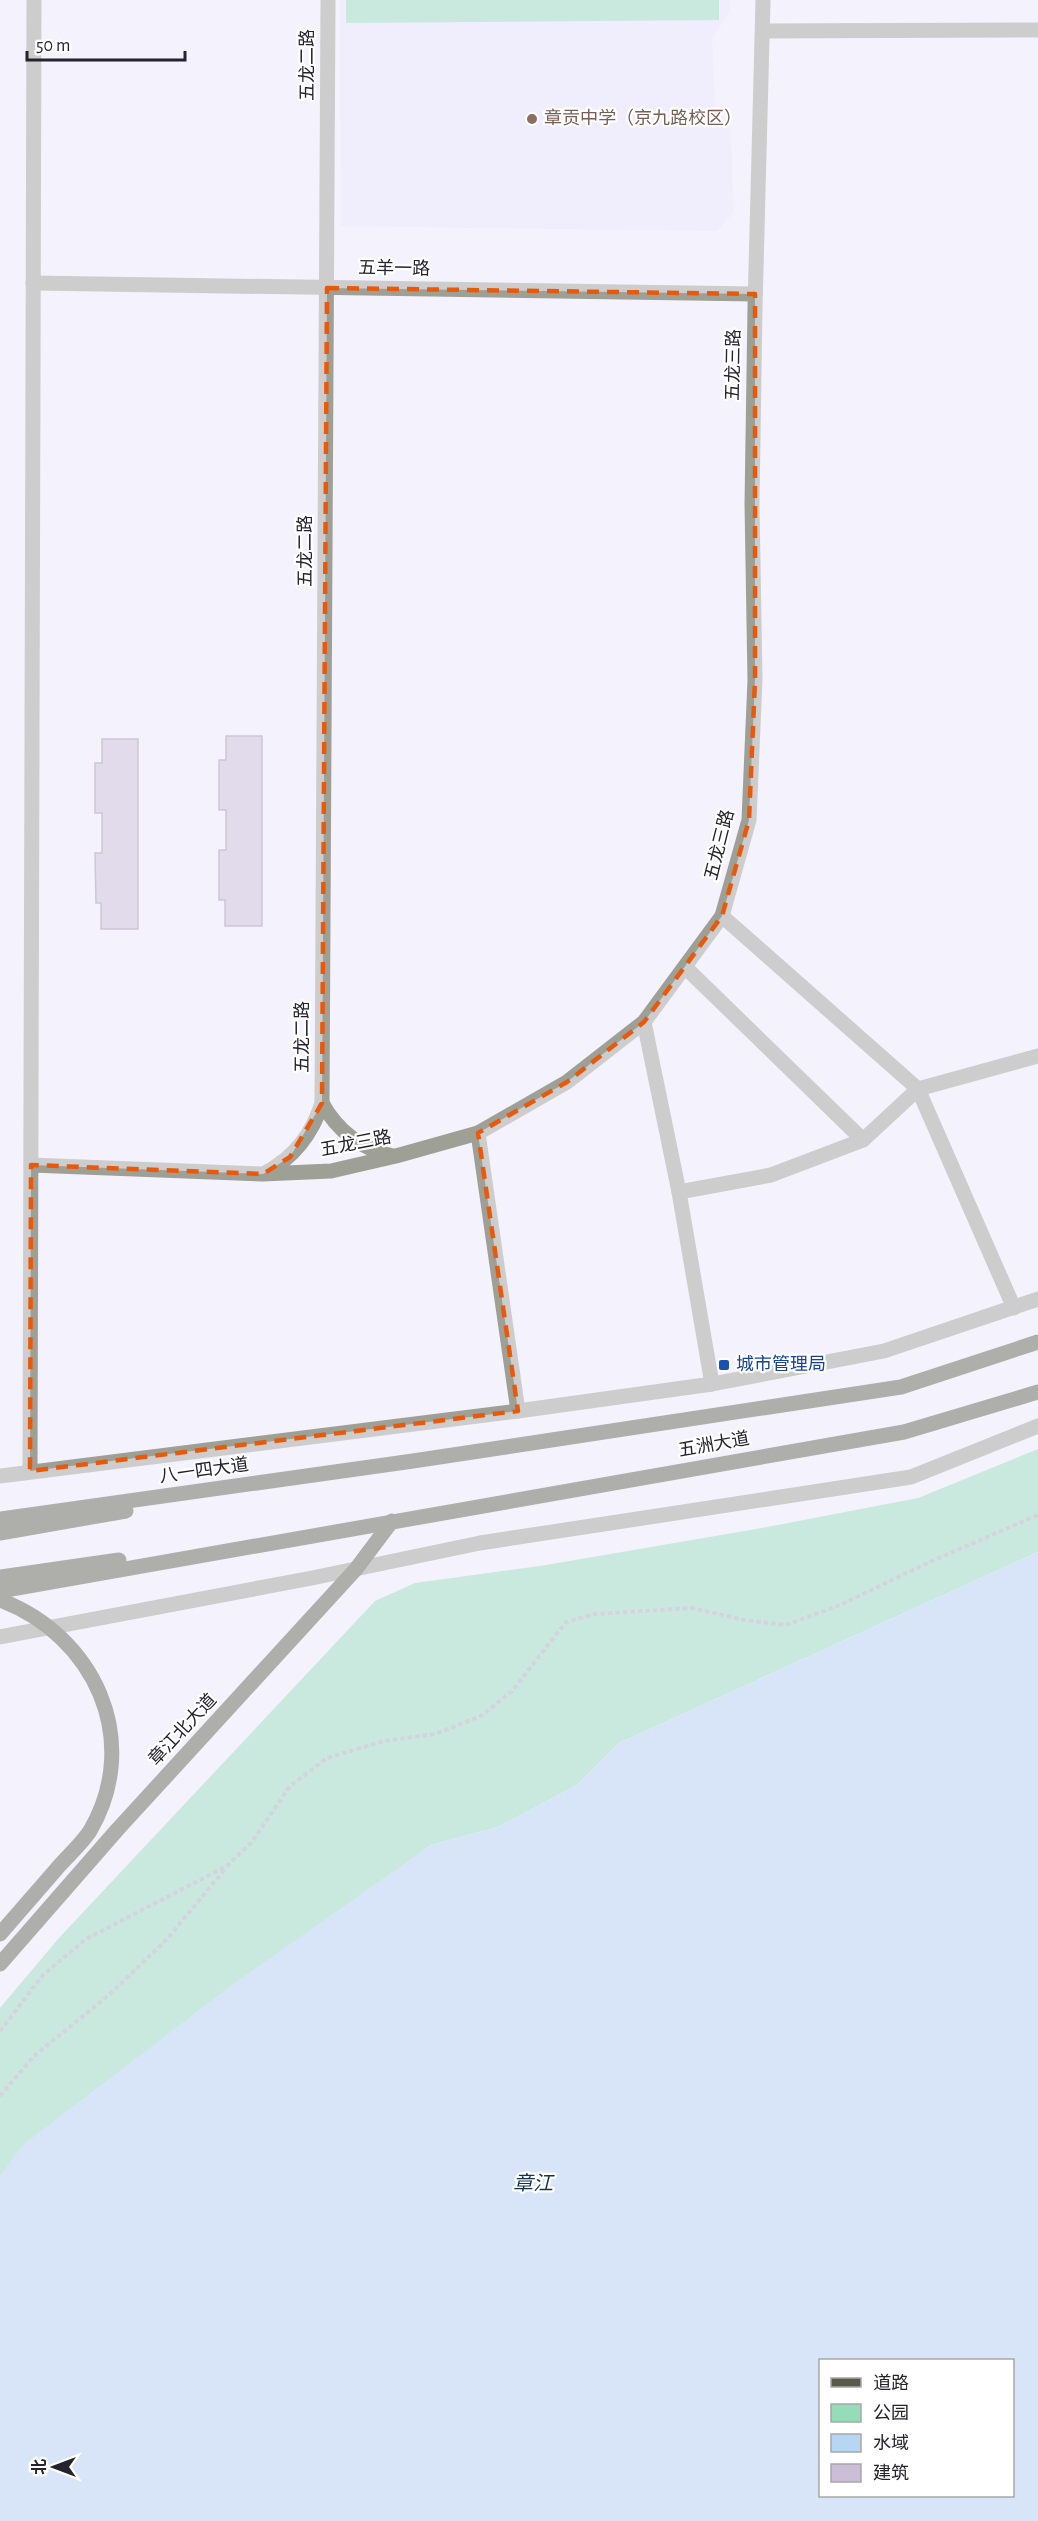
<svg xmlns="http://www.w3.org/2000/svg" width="1038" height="2521" viewBox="0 0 1038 2521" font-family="'Alegreya Sans','Noto Sans SC',sans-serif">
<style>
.built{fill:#eae6fa}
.green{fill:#95ddb8}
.water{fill:#b7d6f3;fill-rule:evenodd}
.building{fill:#cbbfd7;stroke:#9d91a8;stroke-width:1.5}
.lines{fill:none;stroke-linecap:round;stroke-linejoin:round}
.path{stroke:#afadb8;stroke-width:4;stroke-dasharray:4.5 3;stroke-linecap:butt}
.minor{stroke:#9ea095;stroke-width:15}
.major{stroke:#595b48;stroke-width:15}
.marked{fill:none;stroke:#e8590c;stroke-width:4.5;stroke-dasharray:12 8;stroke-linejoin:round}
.education-dot{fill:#8d6e63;stroke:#fff;stroke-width:2}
.transit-dot{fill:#1a4fb4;stroke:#fff;stroke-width:2}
.labels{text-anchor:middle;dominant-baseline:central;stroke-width:4.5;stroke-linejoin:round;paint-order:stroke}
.street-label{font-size:18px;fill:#25232d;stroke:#fff}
.education-label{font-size:18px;fill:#785e54;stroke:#fff;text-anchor:start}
.transit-label{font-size:18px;fill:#164399;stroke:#fff;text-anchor:start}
.water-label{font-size:20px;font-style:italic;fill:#133450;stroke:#fff}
</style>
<rect width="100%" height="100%" fill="#f4f2fd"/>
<polygon class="built" points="340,0 730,0 730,12 712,38 715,107 731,130 733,213 717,231 341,226"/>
<g class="green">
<polygon points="346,0 719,0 719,20 346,23"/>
<polygon points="1038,1449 1038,1552 619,1743 577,1785 498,1827 431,1845 0,2176 0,2008 58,1939 375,1601 415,1583 540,1566 762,1528 918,1498"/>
</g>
<path class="water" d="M1038,1552V2521H0V2176L24,2144L232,1985L431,1845L498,1827L577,1785L619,1743ZM820,2360H1012V2496H820Z"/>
<g class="building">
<polygon points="226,736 262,736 262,926 225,926 225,900 219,900 219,850 226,850 226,810 219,810 219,760 226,760"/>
<polygon points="102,739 138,739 138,929 101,929 101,903 96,903 95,853 102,853 102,813 95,813 95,763 102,763"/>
</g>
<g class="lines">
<g class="path">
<polyline points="0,2031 43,1975 86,1939 227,1866 251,1843 290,1786 327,1758 384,1741 435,1734 481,1716 512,1691 566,1622 595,1614 692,1608 744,1620 786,1625 840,1605 934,1560 1038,1515"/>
<polyline points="0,2096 34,2056 110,1994 167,1939 225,1869"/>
</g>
<g class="minor">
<polyline points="763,31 1038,30"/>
<polyline points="33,283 755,294"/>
<polyline points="722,916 918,1089 1014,1308"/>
<polyline points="685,967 863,1140"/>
<polyline points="644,1022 679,1192 712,1384"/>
<path d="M322,1103C338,1132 361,1149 393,1156"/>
<polyline points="478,1133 518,1411"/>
<polyline points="31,1165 263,1174 331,1171 396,1156 478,1133 567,1082 644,1022 722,916 749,820 755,680 752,504 755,308 763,0"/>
<path d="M265,1173C295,1157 312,1134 322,1103L328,0"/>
<polyline points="679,1192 771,1175 863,1140 918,1089 1038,1056"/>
<polyline points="30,1471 34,0"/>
<polyline points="0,1476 518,1411 712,1384 884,1351 1038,1299"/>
<polyline points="0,1637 312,1578 480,1543 911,1477 1038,1426"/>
</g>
<g class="major">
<polyline points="0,1519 413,1461 901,1387 1038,1342"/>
<polyline points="0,1533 126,1511"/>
<polyline points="0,1577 119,1560"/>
<polyline points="0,1591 904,1432 1038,1392"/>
<path d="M0,1600C94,1635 143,1740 90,1831C82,1843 70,1854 60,1865C40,1888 20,1911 0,1934"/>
<polyline points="0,1964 117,1830 356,1569 392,1521"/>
</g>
</g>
<path d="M0 0H1038V2521H0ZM327,288L755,294V680L749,820L722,916L644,1022L567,1082L478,1133L518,1411L30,1471L31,1165L263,1174L290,1157L322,1103Z" fill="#f4f2fd" fill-opacity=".55" fill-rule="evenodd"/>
<path class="marked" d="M327,288L755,294V680L749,820L722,916L644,1022L567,1082L478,1133L518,1411L30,1471L31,1165L263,1174L290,1157L322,1103Z"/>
<circle class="education-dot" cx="532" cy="119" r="6"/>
<rect class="transit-dot" x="718" y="1359" width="12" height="12" rx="3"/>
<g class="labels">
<g class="street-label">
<text transform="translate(308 65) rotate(-90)">五龙二路</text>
<text transform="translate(394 269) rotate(1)">五羊一路</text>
<text transform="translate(734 365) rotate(-89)">五龙三路</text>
<text transform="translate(306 551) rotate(-90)">五龙二路</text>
<text transform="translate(720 845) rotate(-76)">五龙三路</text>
<text transform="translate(303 1037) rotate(-90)">五龙二路</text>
<text transform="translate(356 1144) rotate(-11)">五龙三路</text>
<text transform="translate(714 1445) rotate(-10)">五洲大道</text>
<text transform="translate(204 1471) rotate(-8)">八一四大道</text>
<text transform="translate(183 1730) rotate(-47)">章江北大道</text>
</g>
<g class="education-label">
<text x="544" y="119">章贡中学（京九路校区）</text>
</g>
<g class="transit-label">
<text x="736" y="1365">城市管理局</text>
</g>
<g class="water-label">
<text x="533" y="2184">章江</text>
</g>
</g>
<rect x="819" y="2359" width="195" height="138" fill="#ffffff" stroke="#a8a7ab" stroke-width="1.5"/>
<rect x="831" y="2378" width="30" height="9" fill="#595b48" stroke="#a8a7ab" stroke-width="1.5"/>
<text x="873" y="2389" font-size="18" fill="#25232d">道路</text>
<rect x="831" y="2404" width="30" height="18" fill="#95ddb8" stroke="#a8a7ab" stroke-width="1.5"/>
<text x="873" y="2419" font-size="18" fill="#25232d">公园</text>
<rect x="831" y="2434" width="30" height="18" fill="#b7d6f3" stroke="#a8a7ab" stroke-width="1.5"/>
<text x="873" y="2449" font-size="18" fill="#25232d">水域</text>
<rect x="831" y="2464" width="30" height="18" fill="#cbbfd7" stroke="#a8a7ab" stroke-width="1.5"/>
<text x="873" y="2479" font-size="18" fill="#25232d">建筑</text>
<g transform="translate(54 2467) rotate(270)" stroke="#ffffff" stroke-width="4.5" paint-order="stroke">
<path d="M0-4.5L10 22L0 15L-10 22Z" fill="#25232d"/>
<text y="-9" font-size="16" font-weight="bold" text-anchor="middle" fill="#25232d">北</text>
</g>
<path d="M27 51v9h158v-9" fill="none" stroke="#25232d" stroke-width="3"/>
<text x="36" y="51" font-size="18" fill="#25232d" stroke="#ffffff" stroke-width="4.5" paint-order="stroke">50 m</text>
</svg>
